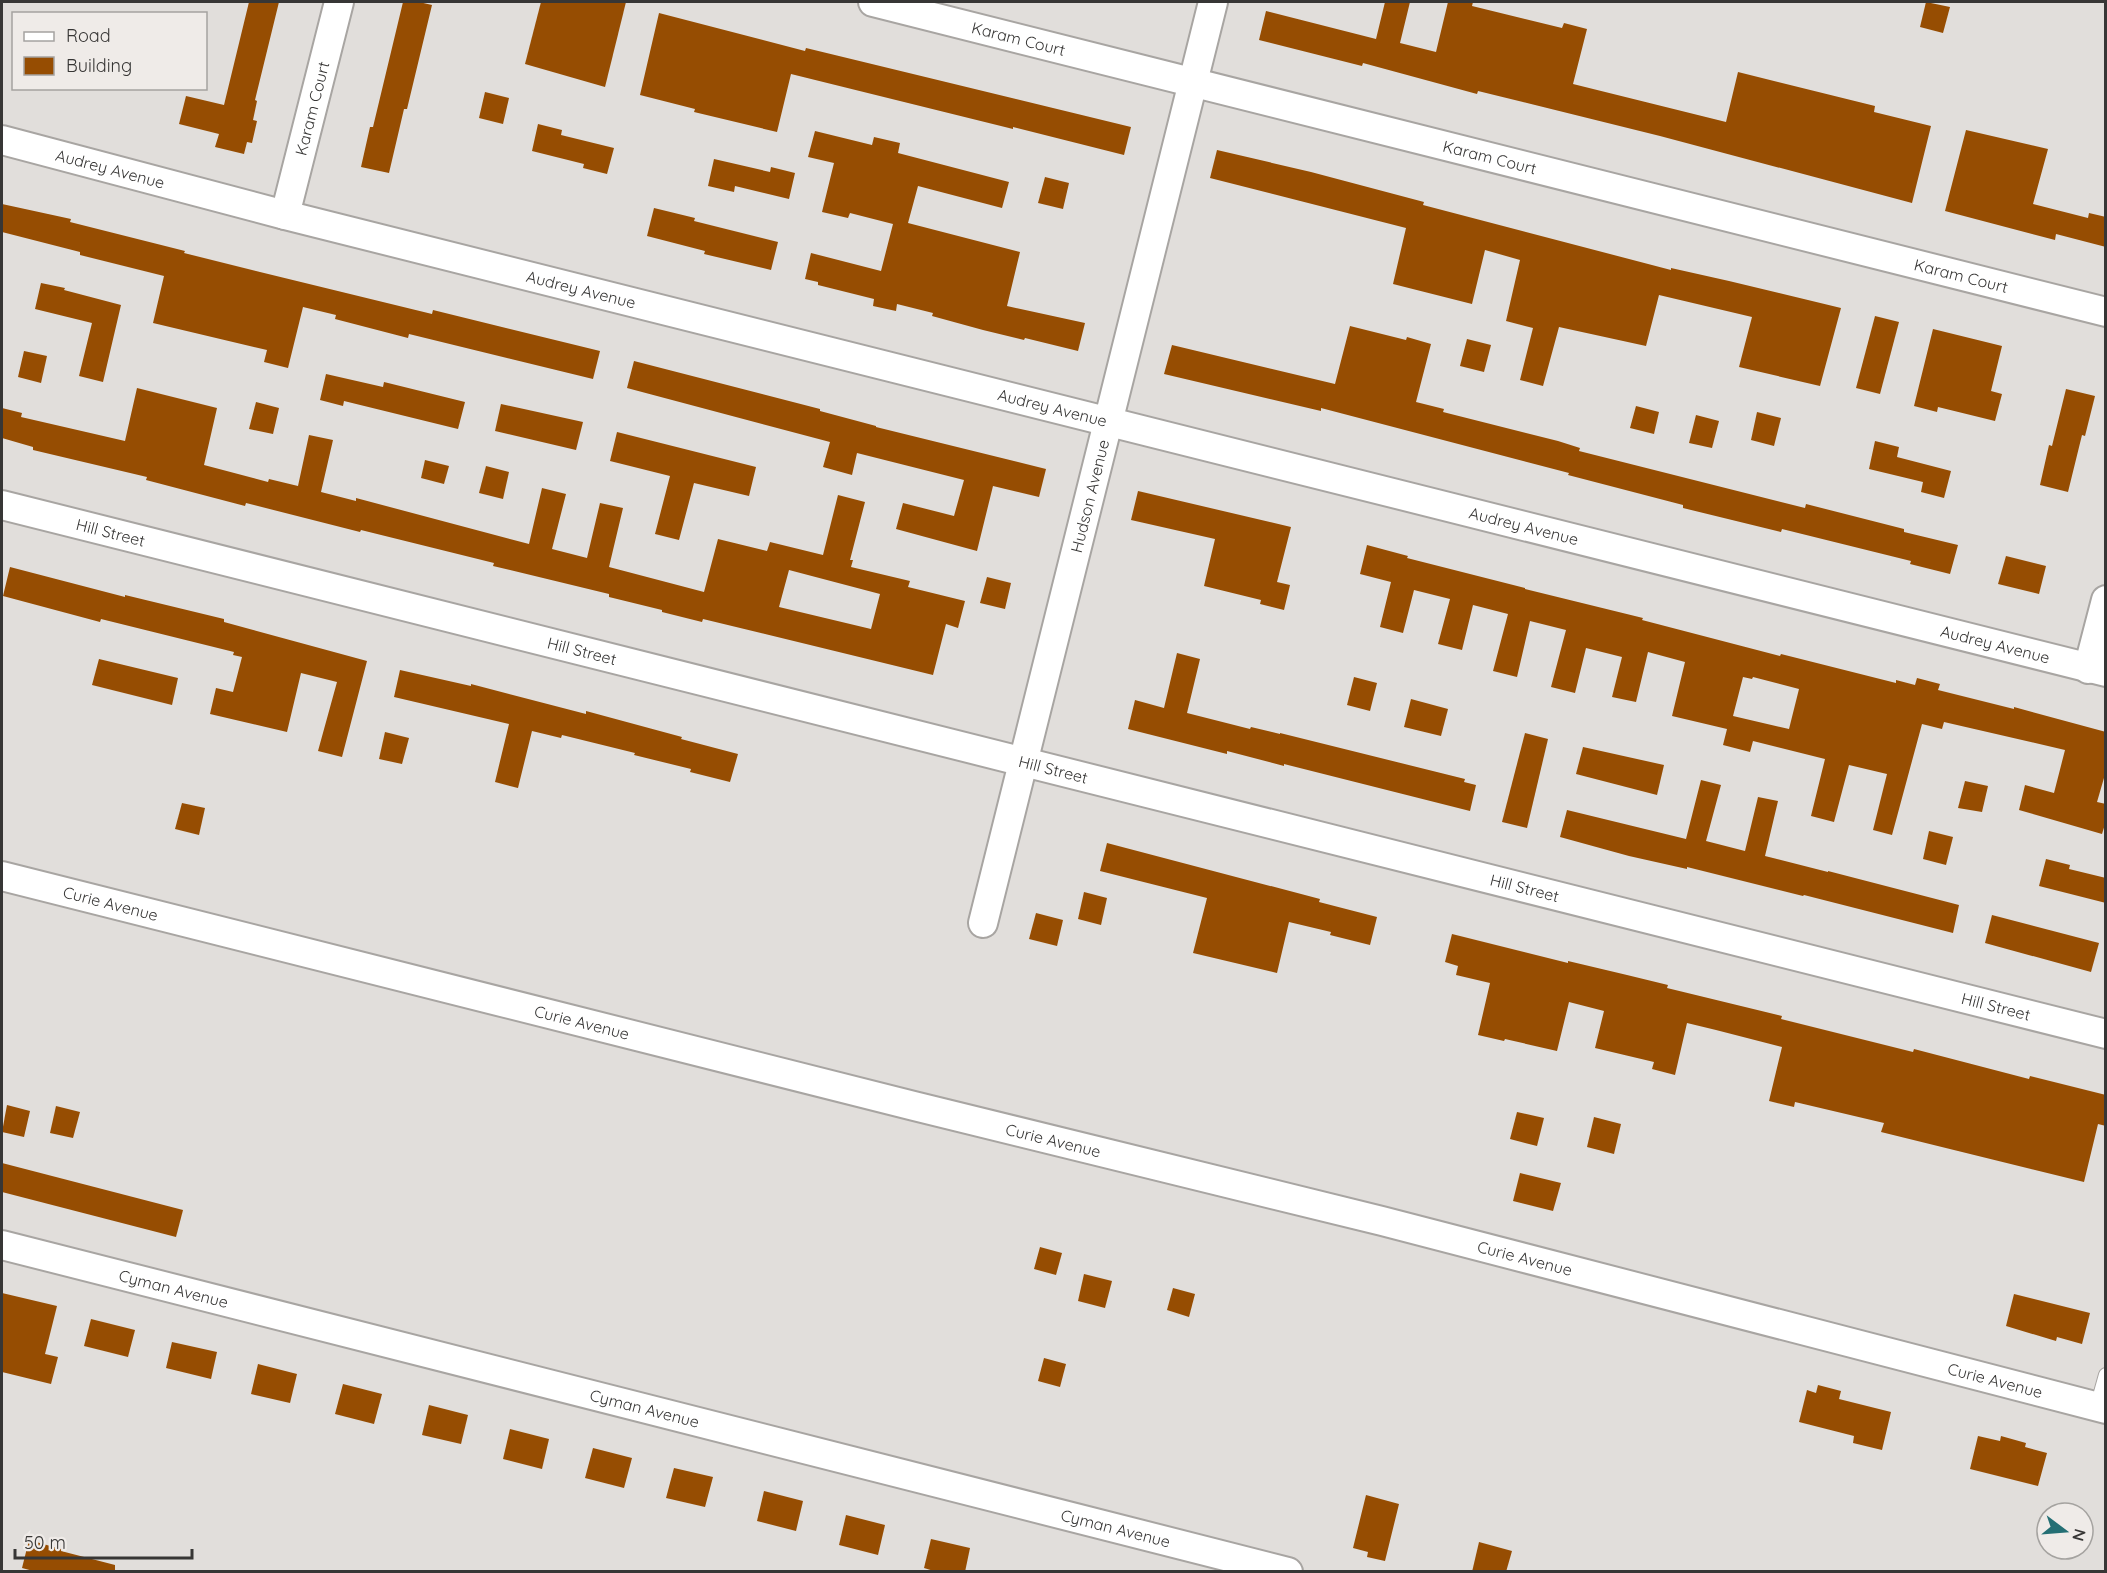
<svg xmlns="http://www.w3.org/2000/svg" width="2107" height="1573" viewBox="0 0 2107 1573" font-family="Quicksand,sans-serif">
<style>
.building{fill:#964d02;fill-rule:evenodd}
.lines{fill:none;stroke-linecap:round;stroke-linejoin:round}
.lane-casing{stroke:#a8a5a2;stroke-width:16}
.street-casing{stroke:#a8a5a2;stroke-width:32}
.lane{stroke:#fff;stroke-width:14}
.street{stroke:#fff;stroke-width:28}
.labels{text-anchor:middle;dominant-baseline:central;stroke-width:6;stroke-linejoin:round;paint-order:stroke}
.street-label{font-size:16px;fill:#373635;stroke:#efebe8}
</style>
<rect width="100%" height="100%" fill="#e1dedb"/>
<g class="building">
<polygon points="249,2 279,2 255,100 257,101 253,120 257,121 252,143 247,142 244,154 215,147 219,134 179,124 186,96 224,105"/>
<polygon points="403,2 419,2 432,5 407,109 404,109 389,173 361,167 370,127 373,127"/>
<polygon points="541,2 626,2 605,87 525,64"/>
<polygon points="1385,2 1410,2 1400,43 1436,52 1448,2 1473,2 1472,6 1562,28 1564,23 1587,29 1573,84 1726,122 1738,72 1875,106 1874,112 1931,126 1912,203 1660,136 1478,91 1477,94 1363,63 1362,66 1259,40 1266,11 1376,39"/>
<polygon points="1926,2 1950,7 1943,33 1920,27"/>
<polygon points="659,13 805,51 806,48 1131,127 1124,155 1013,127 1013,129 791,74 777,132 694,112 695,109 640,95"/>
<polygon points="485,92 509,98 503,124 479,118"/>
<polygon points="538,124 562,130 561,135 614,148 607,174 583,168 584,164 532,151"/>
<polygon points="1966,130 2048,149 2033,204 2088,218 2089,213 2106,217 2106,247 2056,234 2055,240 1945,211"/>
<polygon points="815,131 872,145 874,137 900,143 898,153 1009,182 1002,208 918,186 908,223 1020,252 1007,306 1085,323 1078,351 1025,338 1024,340 983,330 932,316 933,313 897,304 896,311 873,306 874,299 818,285 818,282 805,279 811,253 881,271 893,224 850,213 848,218 822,212 834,163 808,157"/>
<polygon points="1217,150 1311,172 1424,202 1423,205 1671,270 1671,268 1729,281 1841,308 1820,386 1739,367 1752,317 1659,295 1646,346 1559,327 1543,386 1520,380 1533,328 1506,321 1520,260 1485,250 1472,304 1393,284 1406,228 1210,178"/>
<polygon points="714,159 770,172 771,167 795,173 789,199 735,186 734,192 708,186"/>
<polygon points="1045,177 1069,183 1063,209 1038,203"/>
<polygon points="2,204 71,219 70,222 185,251 184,253 260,272 432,314 433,310 600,351 593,379 409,334 408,338 335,319 336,315 303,307 288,368 264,362 267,350 153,323 164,276 80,255 80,252 2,232"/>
<polygon points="654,208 695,218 694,221 778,242 771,270 704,254 705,251 647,236"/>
<polygon points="41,283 65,288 64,290 121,305 103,382 79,376 92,323 35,309"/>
<polygon points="1875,316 1899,322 1880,394 1856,388"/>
<polygon points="1350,326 1406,340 1407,337 1431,344 1416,402 1444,409 1443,412 1558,441 1580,448 1579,451 1805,508 1806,504 1904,529 1904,532 1958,545 1950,574 1910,564 1911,561 1782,529 1781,532 1683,508 1683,505 1568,475 1569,473 1321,408 1321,411 1164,374 1172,345 1335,384"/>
<polygon points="1933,329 2002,346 1991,391 2002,394 1995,421 1938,407 1937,412 1914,406"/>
<polygon points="1467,339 1491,345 1484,372 1460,366"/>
<polygon points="24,351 47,356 41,383 18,377"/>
<polygon points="634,361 820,409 820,411 876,426 876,427 1046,469 1039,497 993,486 977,551 896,529 903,503 954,516 964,480 857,453 852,475 823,467 830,442 627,388"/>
<polygon points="326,374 383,387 384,382 465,402 458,429 344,401 343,406 320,400"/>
<path d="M137,388L217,408L204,465L268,482L269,479L298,486L309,435L333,440L321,492L356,501V498L529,544L542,488L566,494L552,549L587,558L600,503L623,508L609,567L704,592L718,539L767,551L770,542L823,555L838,495L865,502L850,560H853L851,567L910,581L908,587L965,601L958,628L946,624L933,675L703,619L702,622L662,612V610L609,597V594L493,566L494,563L361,530L360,532L246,503L245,506L146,480L147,477L33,450V447L2,438V408L22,413L21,417L125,441ZM789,570L880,594L871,629L779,607Z"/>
<polygon points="2066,389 2095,396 2085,436 2082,435 2068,492 2040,485 2049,445 2052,446"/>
<polygon points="256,402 279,408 273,434 249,429"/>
<polygon points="501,404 583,422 576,450 495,431"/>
<polygon points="1636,406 1659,412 1654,434 1630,428"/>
<polygon points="1757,412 1781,418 1774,446 1751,440"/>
<polygon points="1696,415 1719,421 1712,448 1689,443"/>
<polygon points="617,432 756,467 749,496 694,483 679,540 655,534 670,476 610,461"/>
<polygon points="1875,441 1899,447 1897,457 1951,471 1944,498 1921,492 1923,482 1869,469"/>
<polygon points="425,460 449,466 444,484 421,478"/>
<polygon points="486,466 509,472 503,499 479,493"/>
<polygon points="1138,491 1291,527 1277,582 1290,585 1284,610 1260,604 1261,600 1204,586 1215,539 1131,520"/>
<path d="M1367,545L1408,556L1407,558L1525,588V589L1643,618L1642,620L1780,656L1781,654L1896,683V680L1915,685L1917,678L1940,684L1938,690L2014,709V707L2106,732V771L2097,802L2106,804V821L2102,834L2019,810L2025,785L2054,793L2065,750L1944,722L1942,729L1922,724L1892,835L1873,830L1887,774L1849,765L1834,822L1811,816L1825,759L1753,741L1750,752L1723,745L1727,729L1672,716L1685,662L1648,652L1636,702L1612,697L1622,657L1586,648L1575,693L1551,687L1566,630L1530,621L1517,677L1493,671L1508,614L1473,605L1462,650L1438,644L1450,599L1414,590L1403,633L1380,627L1391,582L1360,574ZM1743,677L1752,679L1753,677L1799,689L1789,729L1733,716Z"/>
<polygon points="2006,556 2046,566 2039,594 1998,584"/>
<polygon points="10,567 125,597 125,595 224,619 224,622 367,661 342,757 318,751 337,682 301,673 287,732 210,714 216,688 233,692 242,657 233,655 234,652 101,619 100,622 3,596"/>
<polygon points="987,577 1011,583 1005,609 980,603"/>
<polygon points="1177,653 1200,659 1187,713 1250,729 1251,727 1280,734 1280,733 1465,779 1464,782 1476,785 1470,811 1284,764 1284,766 1227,751 1227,754 1128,729 1135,700 1164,708"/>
<polygon points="99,659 178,678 172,705 92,685"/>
<polygon points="400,670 471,686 471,684 586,714 586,711 682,737 681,739 738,754 730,782 690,772 691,769 634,755 635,753 562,735 561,738 532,731 518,788 495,782 509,724 394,697"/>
<polygon points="1354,677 1377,683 1370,711 1347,705"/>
<polygon points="1411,699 1448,709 1441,736 1404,727"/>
<polygon points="385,732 409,738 402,764 379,759"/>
<polygon points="1525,733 1548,739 1527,828 1502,822"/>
<polygon points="1583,747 1664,765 1657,795 1576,774"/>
<polygon points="1701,780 1721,785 1706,841 1745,851 1758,797 1778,801 1765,856 1828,872 1828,871 1959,905 1953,933 1804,895 1803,896 1687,867 1687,869 1629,856 1560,837 1567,810 1686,839"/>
<polygon points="1965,781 1988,786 1982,812 1958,808"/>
<polygon points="182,803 205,808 199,835 175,829"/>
<polygon points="1929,831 1953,837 1946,865 1923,859"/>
<polygon points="1107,843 1320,899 1319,902 1377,917 1370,945 1330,935 1331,932 1289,922 1277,973 1193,953 1207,898 1100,871"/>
<polygon points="2046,859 2070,865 2069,869 2106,878 2106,903 2039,886"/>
<polygon points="1084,892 1107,898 1101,925 1078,919"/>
<polygon points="1036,913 1063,920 1057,946 1029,939"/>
<polygon points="1992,915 2099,943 2091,972 1985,943"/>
<polygon points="1452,934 1568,963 1568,961 1627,975 1668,985 1667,988 1782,1016 1781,1019 1913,1052 1914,1049 2029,1079 2030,1076 2106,1095 2106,1126 2098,1124 2084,1182 1881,1132 1884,1123 1795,1102 1794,1107 1769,1101 1782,1047 1716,1030 1687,1023 1675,1075 1652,1069 1654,1062 1595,1048 1604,1011 1569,1002 1557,1051 1505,1039 1504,1041 1478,1035 1490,983 1456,975 1458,966 1445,962"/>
<polygon points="7,1105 30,1111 24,1137 2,1132"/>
<polygon points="56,1106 80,1112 73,1138 50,1133"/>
<polygon points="1517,1112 1544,1118 1537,1146 1510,1139"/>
<polygon points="1594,1117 1621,1124 1614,1154 1587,1147"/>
<polygon points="2,1163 183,1210 176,1237 2,1192"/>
<polygon points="1520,1173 1561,1183 1553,1211 1513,1201"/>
<polygon points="1040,1247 1062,1253 1056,1275 1034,1269"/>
<polygon points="1084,1274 1112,1281 1105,1308 1078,1301"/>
<polygon points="1173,1288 1195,1294 1189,1317 1167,1310"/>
<polygon points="2,1293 57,1306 45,1354 58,1357 51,1384 2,1372"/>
<polygon points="2014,1294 2090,1313 2082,1344 2057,1337 2056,1341 2006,1326"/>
<polygon points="91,1319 135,1330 128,1357 84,1346"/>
<polygon points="172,1342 217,1352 211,1379 166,1368"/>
<polygon points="1044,1358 1066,1364 1060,1387 1038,1381"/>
<polygon points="258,1364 297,1374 290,1403 251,1394"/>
<polygon points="343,1384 382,1394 374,1424 335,1414"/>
<polygon points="1818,1385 1841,1391 1839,1399 1891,1412 1882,1450 1853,1443 1854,1436 1799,1422 1807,1390 1816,1393"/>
<polygon points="429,1405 468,1415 461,1444 422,1435"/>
<polygon points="510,1429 549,1439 542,1469 503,1459"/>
<polygon points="1978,1436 2000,1441 2001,1436 2026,1443 2025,1447 2047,1453 2038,1486 1970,1469"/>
<polygon points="593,1448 632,1458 624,1488 585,1478"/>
<polygon points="674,1468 713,1477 705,1507 666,1498"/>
<polygon points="764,1491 803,1501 796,1531 757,1521"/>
<polygon points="1366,1495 1399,1504 1385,1561 1367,1557 1368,1552 1353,1548"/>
<polygon points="846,1515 885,1525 878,1555 839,1545"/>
<polygon points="931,1539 970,1548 965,1572 937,1572 924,1568"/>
<polygon points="29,1540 61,1549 61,1551 115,1565 115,1572 37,1572 22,1568"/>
<polygon points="1479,1542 1512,1551 1506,1572 1472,1572"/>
</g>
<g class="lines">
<g class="lane-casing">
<polyline id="lane" points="2097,1407 2106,1375"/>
</g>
<g class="street-casing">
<g id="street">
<path id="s1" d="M873,2L2106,312"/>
<path id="s2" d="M2,140L285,215L2106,672"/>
<path id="s3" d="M285,215L339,2"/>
<path id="s4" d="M2,505L2106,1034"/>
<polyline points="2088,669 2106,600"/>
<path id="s5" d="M2,876L914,1106L1382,1221L2106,1409"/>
<path id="s6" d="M983,923L1213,2"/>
<path id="s7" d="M2,1245L1288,1572"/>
</g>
</g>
<use href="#lane" class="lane"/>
<use href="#street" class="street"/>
</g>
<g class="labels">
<g class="street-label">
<text stroke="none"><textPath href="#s1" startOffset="150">Karam Court</textPath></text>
<text stroke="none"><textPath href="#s3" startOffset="110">Karam Court</textPath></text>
<text stroke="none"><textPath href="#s1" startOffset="636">Karam Court</textPath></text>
<text stroke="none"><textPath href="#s2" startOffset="112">Audrey Avenue</textPath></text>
<text stroke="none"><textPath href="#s1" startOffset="1122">Karam Court</textPath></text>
<text stroke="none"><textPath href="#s2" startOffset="598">Audrey Avenue</textPath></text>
<text stroke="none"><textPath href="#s2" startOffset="1084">Audrey Avenue</textPath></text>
<text stroke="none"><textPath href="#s6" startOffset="440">Hudson Avenue</textPath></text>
<text stroke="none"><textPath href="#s2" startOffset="1570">Audrey Avenue</textPath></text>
<text stroke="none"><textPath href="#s4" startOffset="112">Hill Street</textPath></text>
<text stroke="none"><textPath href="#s2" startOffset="2056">Audrey Avenue</textPath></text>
<text stroke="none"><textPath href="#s4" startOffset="598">Hill Street</textPath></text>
<text stroke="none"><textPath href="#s4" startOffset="1084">Hill Street</textPath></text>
<text stroke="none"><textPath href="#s4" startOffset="1570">Hill Street</textPath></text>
<text stroke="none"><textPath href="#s5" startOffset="112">Curie Avenue</textPath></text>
<text stroke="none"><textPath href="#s4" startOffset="2056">Hill Street</textPath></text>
<text stroke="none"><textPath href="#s5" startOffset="598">Curie Avenue</textPath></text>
<text stroke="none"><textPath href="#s5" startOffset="1084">Curie Avenue</textPath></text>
<text stroke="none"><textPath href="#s5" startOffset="1570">Curie Avenue</textPath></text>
<text stroke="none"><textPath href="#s7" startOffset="177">Cyman Avenue</textPath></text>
<text stroke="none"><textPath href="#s5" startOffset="2056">Curie Avenue</textPath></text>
<text stroke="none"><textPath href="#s7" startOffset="663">Cyman Avenue</textPath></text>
<text stroke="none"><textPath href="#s7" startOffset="1149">Cyman Avenue</textPath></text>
</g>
</g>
<rect width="2107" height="1573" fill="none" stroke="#373635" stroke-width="6"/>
<rect x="12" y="12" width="195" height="78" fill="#efebe8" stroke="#a5a3a0" stroke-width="1.5"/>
<rect x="24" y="32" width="30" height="9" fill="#ffffff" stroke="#a5a3a0" stroke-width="1.5"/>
<text x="66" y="42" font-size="18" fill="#373635">Road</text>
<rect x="24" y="57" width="30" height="18" fill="#964d02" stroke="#a5a3a0" stroke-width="1.5"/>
<text x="66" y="72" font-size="18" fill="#373635">Building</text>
<g transform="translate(2065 1531) rotate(106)"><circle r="28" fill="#efebe8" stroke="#a5a3a0" stroke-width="1.5"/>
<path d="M0-4.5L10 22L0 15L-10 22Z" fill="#246f74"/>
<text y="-9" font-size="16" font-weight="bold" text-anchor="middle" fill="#373635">N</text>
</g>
<path d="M15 1549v9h177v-9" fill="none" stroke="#373635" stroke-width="3"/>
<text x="24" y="1549" font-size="18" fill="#373635" stroke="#efebe8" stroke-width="4.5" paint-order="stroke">50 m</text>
</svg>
